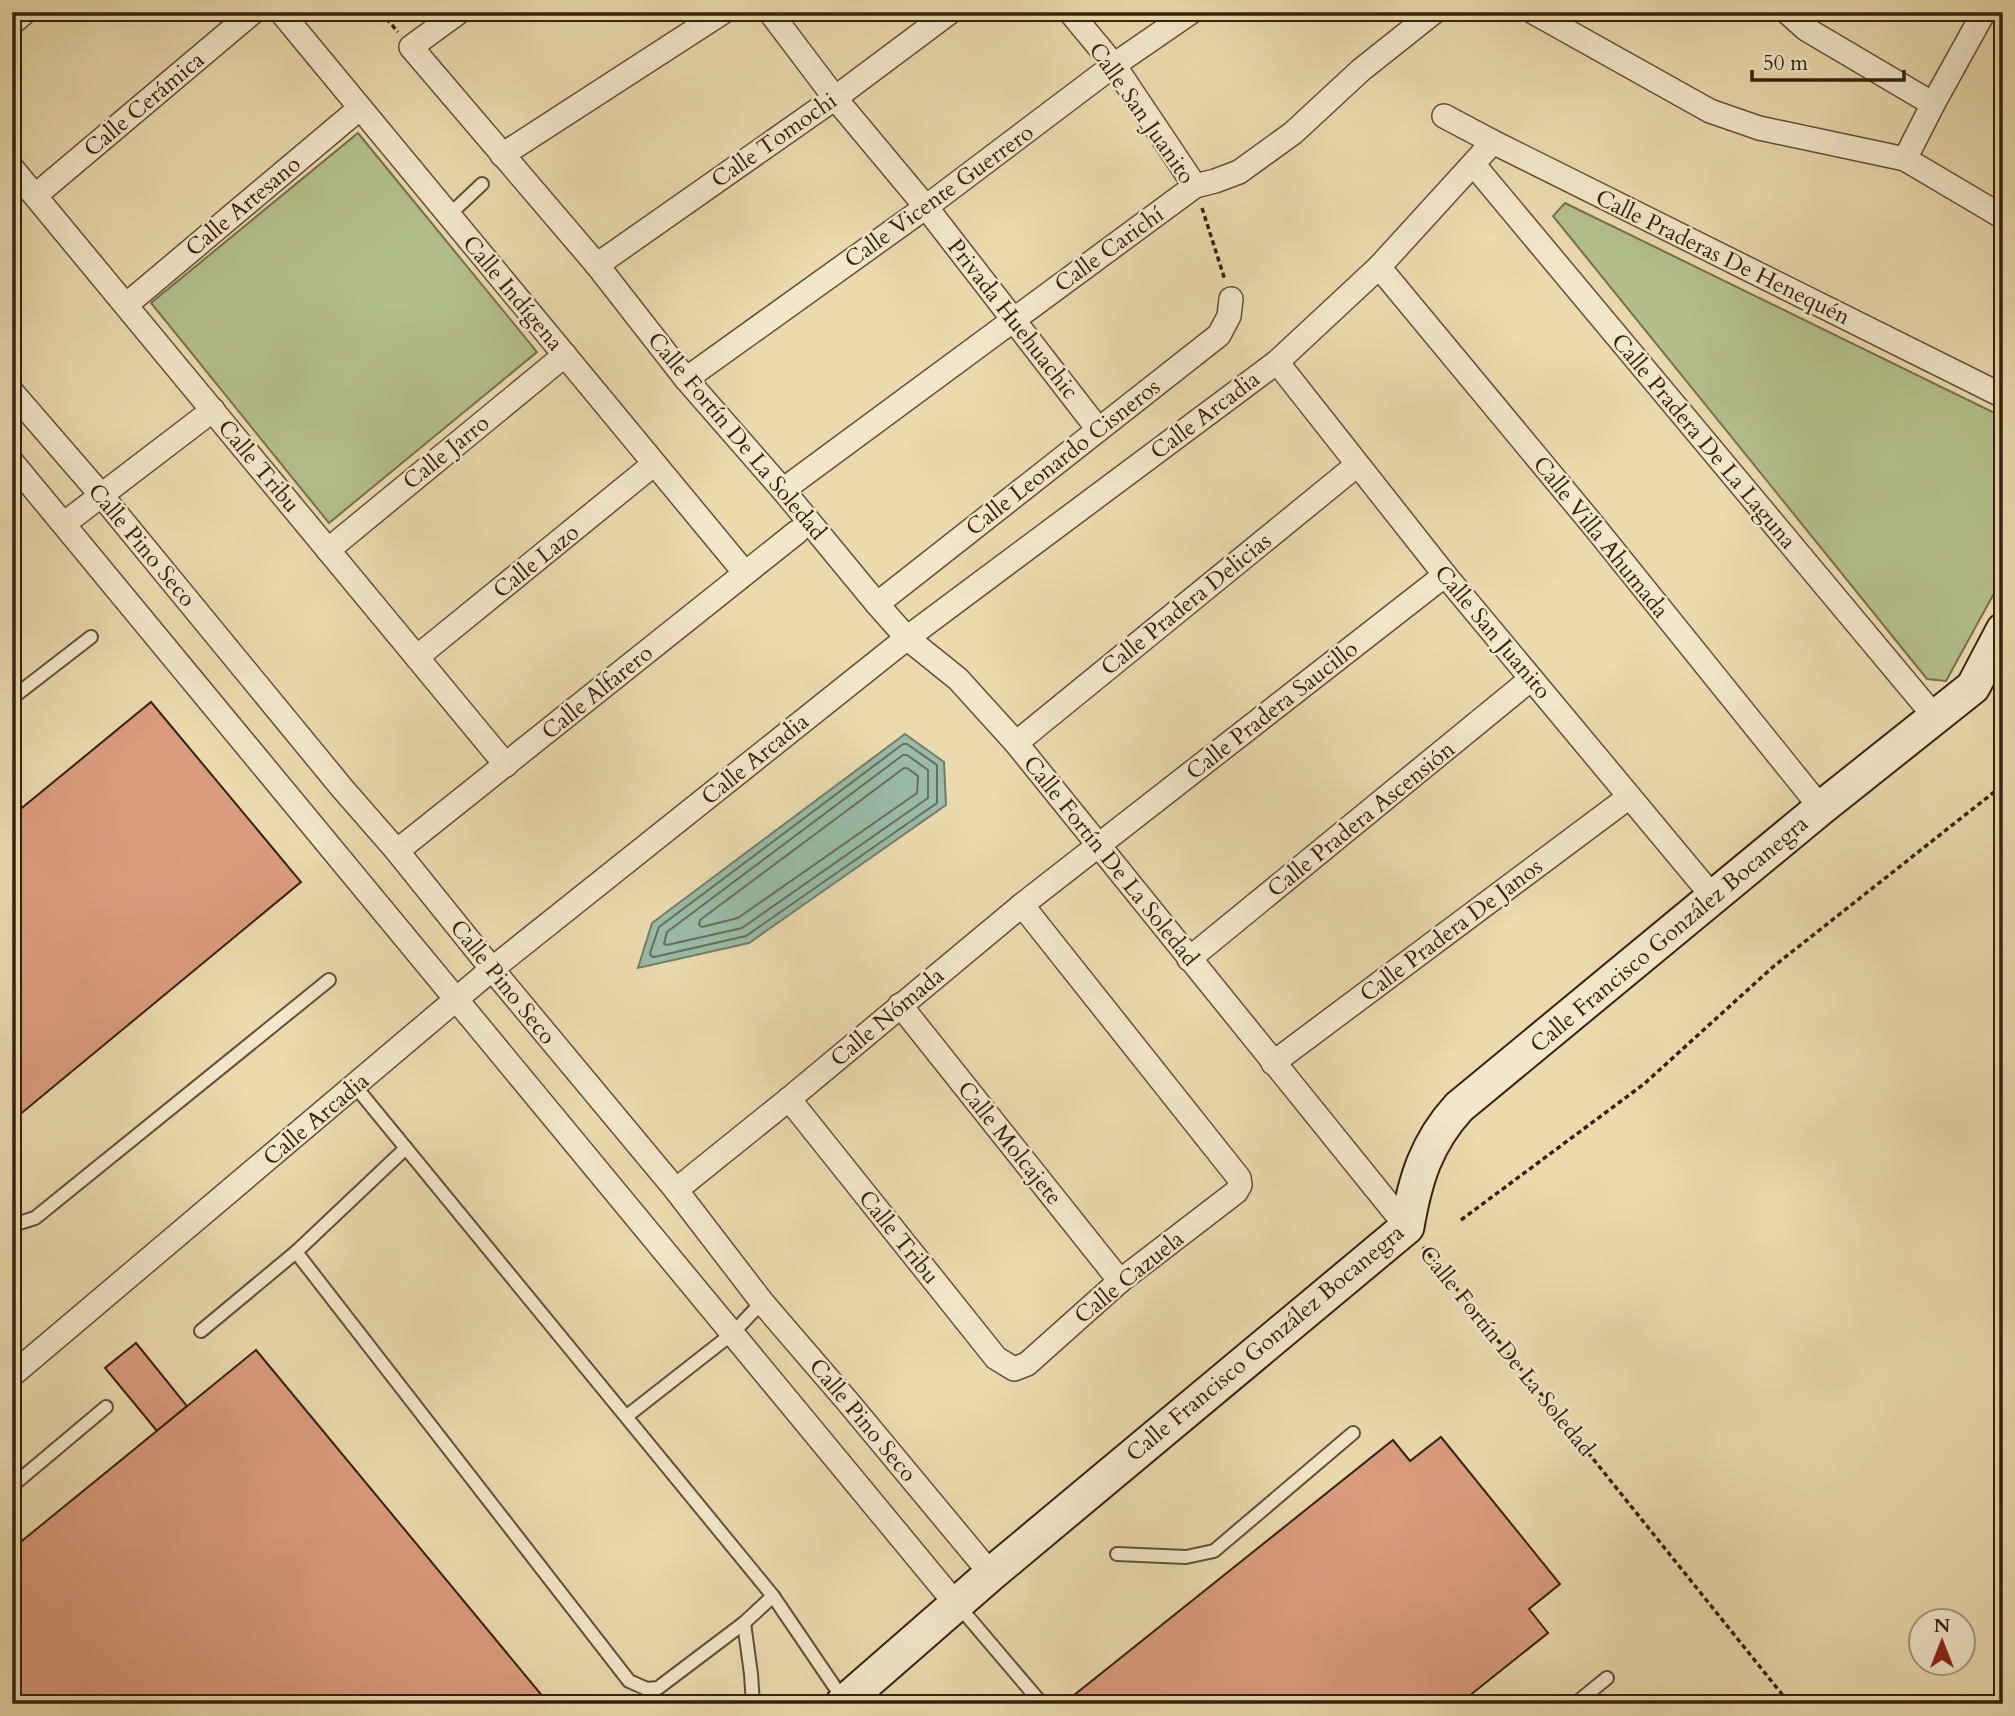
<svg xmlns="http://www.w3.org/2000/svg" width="2015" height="1716" viewBox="0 0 2015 1716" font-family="Cardo,serif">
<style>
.green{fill:#b4c08d;stroke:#76704e;stroke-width:2}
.water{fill:#99bba7;stroke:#727d6a;stroke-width:2}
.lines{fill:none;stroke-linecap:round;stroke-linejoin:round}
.shore{stroke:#686e5b;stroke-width:2}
.building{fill:#da9c7e;stroke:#37210f;stroke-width:2}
.lane-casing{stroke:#644f37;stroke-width:16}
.street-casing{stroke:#644f37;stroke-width:26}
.secondary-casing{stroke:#37210f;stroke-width:37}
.path{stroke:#37210f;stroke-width:3.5;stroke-dasharray:5 3.5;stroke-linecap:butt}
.lane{stroke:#f2e7ca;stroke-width:12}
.street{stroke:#f2e7ca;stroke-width:23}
.secondary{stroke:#f2e7ca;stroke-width:33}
.labels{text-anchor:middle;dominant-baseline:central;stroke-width:5;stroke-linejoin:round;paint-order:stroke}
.street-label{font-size:23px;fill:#37210f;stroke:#f2e7ca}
</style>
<rect width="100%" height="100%" fill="#ebdaae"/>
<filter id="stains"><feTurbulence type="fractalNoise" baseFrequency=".00286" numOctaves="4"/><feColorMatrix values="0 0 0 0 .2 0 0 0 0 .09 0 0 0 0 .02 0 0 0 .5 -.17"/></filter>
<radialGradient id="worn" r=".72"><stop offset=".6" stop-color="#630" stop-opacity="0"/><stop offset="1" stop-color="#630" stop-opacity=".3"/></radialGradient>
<g class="green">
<polygon points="358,133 537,352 329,523 151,303"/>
<polygon points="1565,203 2003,417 2003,577 1946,681 1927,679 1553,216"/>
</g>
<polygon class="water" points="905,734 944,762 946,805 749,943 638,968 652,923"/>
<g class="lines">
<g class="shore">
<polygon points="903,744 907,744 937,765 937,803 746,936 654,957 651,956 650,953 659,927"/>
<polygon points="903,755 907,755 928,770 928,798 742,928 667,945 664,944 667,932"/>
<polygon points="904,768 907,768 918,776 917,793 738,918 702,927 699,925 700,920"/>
</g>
</g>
<g class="building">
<polygon points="151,702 301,882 12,1121 12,816"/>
<polygon points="136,1343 187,1406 157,1431 105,1368"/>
<polygon points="256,1350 549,1704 12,1704 12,1549"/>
<polygon points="1441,1437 1560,1584 1529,1609 1548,1633 1459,1704 1079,1704 1073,1696 1393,1440 1410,1461"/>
</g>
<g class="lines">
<g class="lane-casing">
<g id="lane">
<polyline points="449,215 482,184"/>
<polyline points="12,698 91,637"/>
<polyline points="355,1086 773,1596 845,1702"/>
<polyline points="406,1148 296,1252 629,1681 647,1689 658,1688 744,1623 773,1596"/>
<polyline points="12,1222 19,1223 35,1218 329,980"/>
<polyline points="201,1331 296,1252"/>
<polyline points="627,1416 733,1333 762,1302"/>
<polyline points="12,1486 106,1407"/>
<polyline points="1117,1554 1186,1557 1214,1551 1353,1433"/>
<polyline points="957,1604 1042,1704"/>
<polyline points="744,1623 751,1674 753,1704"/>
<polyline points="1575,1704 1607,1678"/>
</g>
</g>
<g class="street-casing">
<g id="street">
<polyline points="281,12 745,573"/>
<polyline points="459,12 411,47 597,265 686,379 783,490 877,604 907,638 958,679 1016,743 1407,1227"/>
<polyline points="770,12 835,98 926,207 1098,429"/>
<polyline points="1070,12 1114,65 1195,186"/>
<polyline points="1533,12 1710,111 1759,128 1905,159 2003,217"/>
<polyline points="1787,12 1806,29 1933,104"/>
<polyline points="12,23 25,12"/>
<polyline points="1444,116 1493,142 2003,396"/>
<polyline points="502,155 723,12"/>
<polyline points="1905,159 1933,104 1984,12"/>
<polyline points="1474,165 1935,717"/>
<polyline points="12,168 506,765"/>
<polyline points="36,195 253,12"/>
<polyline points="597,265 835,98 950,12"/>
<polyline points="1379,267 1593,525 1821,808"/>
<polyline points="126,305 360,108"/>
<polyline points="1277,362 1445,575 1714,898"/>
<polyline points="686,379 926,207 1114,65 1191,12"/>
<polyline points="12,392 102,496 342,788 397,851 492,969 676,1190 762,1302 848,1402 991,1574"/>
<polyline points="12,462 956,1604"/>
<polyline points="783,490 1195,186 1215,181 1239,172 1293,133 1361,70 1434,12"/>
<polyline points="65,523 213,410"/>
<polyline points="328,550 565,355"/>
<polyline points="877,604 1219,335 1229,316 1231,299"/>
<polyline points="417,657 654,464"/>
<polyline points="1016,743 1357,465"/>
<polyline points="397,851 797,532"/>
<polyline points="1189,959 1531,679"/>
<polyline points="900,1005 1120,1281"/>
<polyline points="1273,1063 1629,797"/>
<polyline points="789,1099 996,1358 1014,1369 1027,1364 1120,1281 1236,1192 1240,1185 1239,1178 1022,905"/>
<polyline points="676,1190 789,1099 1022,905 1445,575"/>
<polyline points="12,1375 492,969 907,638 1277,362 1379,267 1493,142"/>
</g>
</g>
<g class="secondary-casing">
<path id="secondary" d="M842,1704L991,1574L1407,1227C1415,1180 1426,1143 1459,1107L1821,808L1973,687L2003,630"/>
</g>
<g class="path">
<polyline points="381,12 398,32"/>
<polyline points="1202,208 1225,280"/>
<polyline points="1461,1220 1644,1084 1774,966 2003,785"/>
<polyline points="1423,1247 1785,1698"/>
</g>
<use href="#lane" class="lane"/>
<use href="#street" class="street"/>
<use href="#secondary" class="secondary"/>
</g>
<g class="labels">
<g class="street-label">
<text transform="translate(144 104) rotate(-40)">Calle Cerámica</text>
<text transform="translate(1142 113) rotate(55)">Calle San Juanito</text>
<text transform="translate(774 140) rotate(-35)">Calle Tomochi</text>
<text transform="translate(939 196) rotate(-36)">Calle Vicente Guerrero</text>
<text transform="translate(243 206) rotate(-40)">Calle Artesano</text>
<text transform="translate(1109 249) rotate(-36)">Calle Carichí</text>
<text transform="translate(1723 257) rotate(26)">Calle Praderas De Henequén</text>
<text transform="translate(513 293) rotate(50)">Calle Indígena</text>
<text transform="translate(1013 319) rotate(52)">Privada Huehuachic</text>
<text transform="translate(1205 415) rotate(-37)">Calle Arcadia</text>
<text transform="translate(737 436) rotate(50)">Calle Fortín De La Soledad</text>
<text transform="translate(1704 441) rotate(50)">Calle Pradera De La Laguna</text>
<text transform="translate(446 452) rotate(-39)">Calle Jarro</text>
<text transform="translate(1063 457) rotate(-38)">Calle Leonardo Cisneros</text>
<text transform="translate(259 466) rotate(50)">Calle Tribu</text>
<text transform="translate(1601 537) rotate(51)">Calle Villa Ahumada</text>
<text transform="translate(142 545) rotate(50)">Calle Pino Seco</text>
<text transform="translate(536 561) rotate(-39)">Calle Lazo</text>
<text transform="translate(1186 604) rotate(-39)">Calle Pradera Delicias</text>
<text transform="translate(1493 632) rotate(50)">Calle San Juanito</text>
<text transform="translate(597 692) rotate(-39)">Calle Alfarero</text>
<text transform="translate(1272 710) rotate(-38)">Calle Pradera Saucillo</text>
<text transform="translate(755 759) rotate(-39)">Calle Arcadia</text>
<text transform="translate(1361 819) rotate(-39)">Calle Pradera Ascensión</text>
<text transform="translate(1111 861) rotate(51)">Calle Fortín De La Soledad</text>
<text transform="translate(1451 930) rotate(-37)">Calle Pradera De Janos</text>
<text transform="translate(1669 934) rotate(-40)">Calle Francisco González Bocanegra</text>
<text transform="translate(503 982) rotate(51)">Calle Pino Seco</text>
<text transform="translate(887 1017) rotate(-40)">Calle Nómada</text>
<text transform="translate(316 1119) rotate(-40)">Calle Arcadia</text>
<text transform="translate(1010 1143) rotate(51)">Calle Molcajete</text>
<text transform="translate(899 1237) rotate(51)">Calle Tribu</text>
<text transform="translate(1129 1277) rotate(-39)">Calle Cazuela</text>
<text transform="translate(1265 1343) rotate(-40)">Calle Francisco González Bocanegra</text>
<text transform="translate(1507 1351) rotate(51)">Calle Fortín De La Soledad</text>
<text transform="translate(863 1420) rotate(50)">Calle Pino Seco</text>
</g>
</g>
<rect width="2015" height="1716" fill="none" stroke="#ebdaae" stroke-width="42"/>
<rect x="14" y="14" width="1987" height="1688" fill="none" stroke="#37210f" stroke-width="3.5"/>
<rect x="21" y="21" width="1973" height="1674" fill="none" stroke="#37210f" stroke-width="2"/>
<g transform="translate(1942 1642)"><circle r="33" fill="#f2e7ca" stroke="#a7987f" stroke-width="2"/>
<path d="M0-5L12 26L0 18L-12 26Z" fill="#8f2418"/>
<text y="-10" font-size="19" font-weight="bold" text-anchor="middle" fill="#37210f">N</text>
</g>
<path d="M1752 70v10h152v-10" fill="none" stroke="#37210f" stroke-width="3.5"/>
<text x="1763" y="70" font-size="21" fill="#37210f" stroke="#f2e7ca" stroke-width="5" paint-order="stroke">50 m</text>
<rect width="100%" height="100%" filter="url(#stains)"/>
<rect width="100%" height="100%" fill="url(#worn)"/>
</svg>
